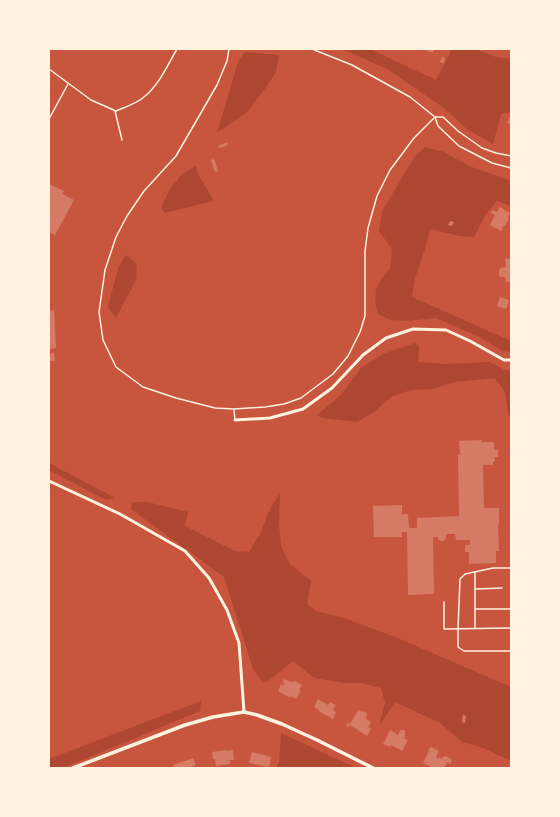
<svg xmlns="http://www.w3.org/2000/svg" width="560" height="817" viewBox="0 0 560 817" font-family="'Roboto Condensed',sans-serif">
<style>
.green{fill:#ae4732}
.building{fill:#d67c66}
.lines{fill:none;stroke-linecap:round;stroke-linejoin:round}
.service{stroke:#fff3e0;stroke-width:1.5}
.minor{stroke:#fff3e0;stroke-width:3}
.tertiary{stroke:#fff3e0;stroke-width:3.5}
</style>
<rect width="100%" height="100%" fill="#c8553d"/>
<g class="green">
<polygon points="342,49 370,49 436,80 452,49 475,49 496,57 511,59 511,112 501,114 493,144 468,130 444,108 387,69"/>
<polygon points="245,52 279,55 276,72 265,89 247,112 217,133 238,62"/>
<polygon points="425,147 444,152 469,166 511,181 511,206 497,201 486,214 474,237 459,236 430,229 425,249 415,278 412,297 511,341 511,352 503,351 477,336 436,318 407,321 391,320 378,314 375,303 376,289 381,279 390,269 392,249 379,231 382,211 415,156"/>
<polygon points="196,166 198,174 214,201 165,213 162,209 162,205 170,189 182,174"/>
<polygon points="126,255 137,264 136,280 116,318 108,307 118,268"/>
<polygon points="415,343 419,346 418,362 446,364 489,362 505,370 511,371 511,417 508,414 505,392 495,378 455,382 432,389 411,390 391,397 375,411 357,422 322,418 317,415 341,395 361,368 383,354"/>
<polygon points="49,463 115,498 106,500 49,470"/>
<polygon points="280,493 279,524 281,546 290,564 311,581 307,604 316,611 344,618 395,637 511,687 511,761 481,747 462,742 440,723 395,702 379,726 385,703 381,688 362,683 344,683 314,678 293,661 266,683 260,679 253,669 224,577 131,509 132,502 147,502 188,512 185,526 235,551 249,552 260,534 270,509"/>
<polygon points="201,701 200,711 63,768 49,768 49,759"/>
<polygon points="281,733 356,768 328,768 325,767 323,768 276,768 279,763"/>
</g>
<g class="building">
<polygon points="422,49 435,49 433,53"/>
<polygon points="442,57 445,58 444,63 440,62"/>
<polygon points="511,115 511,121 510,124 507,123"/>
<polygon points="227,142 228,145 219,148 218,146"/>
<polygon points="214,159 218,171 215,172 211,160"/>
<polygon points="49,184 64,191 62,194 74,200 55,235 49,232"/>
<polygon points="500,207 510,213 508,217 509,218 505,226 504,225 501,231 490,225 495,215 491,213 493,210 497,212"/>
<polygon points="450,221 454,222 452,226 448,225"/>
<polygon points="511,258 510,282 506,282 505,277 501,277 499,276 499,270 501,268 506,267 505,259"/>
<polygon points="500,297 509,300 506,309 497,306"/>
<polygon points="54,310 56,348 49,349 49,311"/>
<polygon points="51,353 54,353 55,361 49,361 49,355 51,355"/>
<polygon points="482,440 482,442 494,442 494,450 498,450 498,457 495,457 495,461 493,462 493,465 483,465 484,508 499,508 499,524 498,524 499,551 496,551 496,563 469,564 469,552 465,552 465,545 470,545 470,540 456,540 455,534 446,534 446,538 444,541 440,541 437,537 433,537 434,594 408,595 407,532 402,532 402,537 374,537 373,506 402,505 402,514 408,514 409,528 417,528 417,518 459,516 458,455 460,455 459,441"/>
<polygon points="284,679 291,682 295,681 302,685 299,690 301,691 296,699 290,696 290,698 278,691 281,684 283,686 285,684 282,682"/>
<polygon points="318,699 328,705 330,702 336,705 333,710 336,712 333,719 320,712 320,711 314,707"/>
<polygon points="358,710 362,712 363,711 367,713 367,714 366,717 366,719 371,722 368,727 371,729 367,736 350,725 349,727 346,726 348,723 350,724"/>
<polygon points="463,715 466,716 465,723 462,722"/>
<polygon points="390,730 398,735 400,730 405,730 405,735 404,738 408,740 402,751 391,745 390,747 383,744"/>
<polygon points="431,747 439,751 436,757 438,759 439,757 442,759 443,757 446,756 451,759 452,760 450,764 447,762 444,768 433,768 423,763 429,751 428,750"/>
<polygon points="226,750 226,751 233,750 234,760 230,760 230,764 216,766 215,759 213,759 212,752"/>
<polygon points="252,752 271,757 269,767 249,763"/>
<polygon points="193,758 196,765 191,767 191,768 174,768 173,765"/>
</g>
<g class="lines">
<g class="service">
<polyline points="229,49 227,61 217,85 176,156 144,191 127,216 116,237 105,270 99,312 103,340 116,367 143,387 176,398 215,408 234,409 265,407 284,404 301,398 333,374 348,356 360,332 365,316 365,251 368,228 377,196 390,170 414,138 435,117 443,117 458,131 482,148 496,153 511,156"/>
<polyline points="312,49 352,65 410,97 435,117 438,126 459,146 492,163 511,168"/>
<path d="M49,69L91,100L116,111C125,107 136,104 144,97C159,85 167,66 177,49"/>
<polyline points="115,111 122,140"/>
<polyline points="49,119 68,84"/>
<polyline points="234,410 235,420"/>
<polyline points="511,568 493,568 465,574 460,579 458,629 458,647 464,651 511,651"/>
<polyline points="475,572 475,629"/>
<polyline points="476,589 502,588"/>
<polyline points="444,602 444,629 511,628"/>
<polyline points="476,609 511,609"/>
</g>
<g class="minor">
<polyline points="235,420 270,418 303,409 332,388 363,355 386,338 413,329 446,330 470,341 504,360 511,360"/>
<polyline points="49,481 120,514 185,551 209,578 227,610 239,643 244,712"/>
</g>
<polyline class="tertiary" points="73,768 185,725 213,717 244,712 257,715 282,724 317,740 373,768"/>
</g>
<rect width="560" height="817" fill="none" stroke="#fff3e0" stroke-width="100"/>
</svg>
